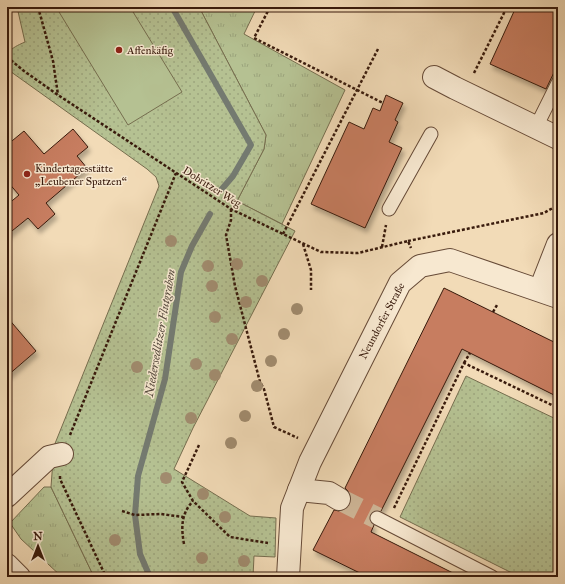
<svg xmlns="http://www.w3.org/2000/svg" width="565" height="584" viewBox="0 0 565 584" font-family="'IM FELL Great Primer',serif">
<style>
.grass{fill:url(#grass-tufts);stroke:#766e4f}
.park{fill:url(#park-dots);stroke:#766e4f}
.pitch{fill:#b5c192;stroke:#766e4f}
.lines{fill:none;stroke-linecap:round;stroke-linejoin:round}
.stream{stroke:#747a70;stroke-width:6}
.building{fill:#c77d60;stroke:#381a0c;filter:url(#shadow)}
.street-tunnel{stroke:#cdb495;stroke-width:22;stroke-dasharray:22 11;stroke-linecap:butt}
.lane-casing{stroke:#664a37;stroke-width:15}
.street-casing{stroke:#664a37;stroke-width:24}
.path{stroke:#381a0c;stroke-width:2.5;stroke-dasharray:3 2;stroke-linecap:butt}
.lane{stroke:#f7e8d0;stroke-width:13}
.street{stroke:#f7e8d0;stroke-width:22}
.tree{fill:#a18c6f}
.poi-dot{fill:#8f2418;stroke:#f7e8d0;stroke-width:1.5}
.labels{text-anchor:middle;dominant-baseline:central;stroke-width:3;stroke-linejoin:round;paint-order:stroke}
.poi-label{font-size:11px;fill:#381a0c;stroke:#f7e8d0;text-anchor:start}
.street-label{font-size:11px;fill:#381a0c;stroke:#f7e8d0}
.water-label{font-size:12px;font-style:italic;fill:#564a3e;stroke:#f7e8d0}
</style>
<defs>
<pattern id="grass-tufts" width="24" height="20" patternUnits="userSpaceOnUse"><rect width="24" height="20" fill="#b5c192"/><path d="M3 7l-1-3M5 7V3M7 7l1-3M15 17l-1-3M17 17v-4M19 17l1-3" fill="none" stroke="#9ca57d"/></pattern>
<pattern id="park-dots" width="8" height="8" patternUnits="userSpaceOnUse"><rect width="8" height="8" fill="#b5c192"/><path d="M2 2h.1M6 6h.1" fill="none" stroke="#9ca57d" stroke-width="1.8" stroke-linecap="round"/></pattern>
<filter id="shadow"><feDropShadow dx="2.5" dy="4.5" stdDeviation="2" flood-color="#0004"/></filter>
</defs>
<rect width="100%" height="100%" fill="#f2dbb7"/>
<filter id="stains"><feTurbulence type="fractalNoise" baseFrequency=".005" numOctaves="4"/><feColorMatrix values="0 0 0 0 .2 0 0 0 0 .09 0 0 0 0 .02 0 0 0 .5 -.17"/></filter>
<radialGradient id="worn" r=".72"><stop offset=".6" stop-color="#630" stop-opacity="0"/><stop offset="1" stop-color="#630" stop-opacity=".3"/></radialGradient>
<g class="grass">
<polygon points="199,7 257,7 244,34 345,90 282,224 237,201 264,149 266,135"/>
<polygon points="44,487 51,487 94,577 62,577 21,539 10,523"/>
</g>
<g class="park">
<path d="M17,7H199L266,135L264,149L237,201L295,231L193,428L174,469L250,516L276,518L275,557L254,556L253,577H94L51,487L54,446L159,186L156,177L147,169L7,69C7,51 9,49 25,42Z"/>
<polygon points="466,376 558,420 558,577 520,577 400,517"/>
</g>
<polygon class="pitch" points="56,7 130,7 182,92 128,125"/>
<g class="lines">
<g class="stream">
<polyline points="172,7 251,145 233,176 221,190"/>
<polyline points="150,577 140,554 135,515 138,476 165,379 181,272 192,246 210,214"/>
</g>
</g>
<g class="building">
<polygon points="516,7 558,7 558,64 546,89 490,64"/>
<polygon points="386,95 403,103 395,120 398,122 389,142 402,148 365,228 311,204 349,122 364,129 373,108 380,111"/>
<polygon points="73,129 88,147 77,156 87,168 46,203 55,214 38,229 28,218 7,235 7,205 19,195 7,181 7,145 24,131 44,154"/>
<polygon points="444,288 558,344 558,397 462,349 381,511 377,510 373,511 370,514 369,518 371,523 374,525 371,532 461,577 368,577 313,550 334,510 339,511 345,510 350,505 351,500 350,493 345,488"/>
<polygon points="7,317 36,351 7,376"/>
</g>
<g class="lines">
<polyline class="street-tunnel" points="339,499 377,518"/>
<g class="lane-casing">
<g id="lane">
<polyline points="536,127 558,83"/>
<polyline points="389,209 431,134"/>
<polyline points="377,518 492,577"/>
</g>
</g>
<g class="street-casing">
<g id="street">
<polyline points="434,77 455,88 558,138"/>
<polyline points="540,290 558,244"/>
<polyline points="299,490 329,493 339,499"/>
<polyline points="7,496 49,457 62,454"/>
<polyline points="7,565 19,577"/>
<polyline points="288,577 292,508 310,462 400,283 420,266 450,260 558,297"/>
</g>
</g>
<g class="path">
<polyline points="38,7 53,61 58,95"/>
<polyline points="270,7 254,38 383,103"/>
<polyline points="7,57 24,71 58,95 231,209 283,234 321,252 358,253 408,241 411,248"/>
<polyline points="474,73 507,7"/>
<polyline points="231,209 231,220 226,235 235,286 260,382 264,389 274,427 298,438"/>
<polyline points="283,234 378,49"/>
<polyline points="408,241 544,213 558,205"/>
<polyline points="303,244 311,270 311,290"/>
<polyline points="382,247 386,225"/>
<polyline points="493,312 497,305"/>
<polyline points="464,363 470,353"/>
<polyline points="70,435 176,173"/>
<polyline points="199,445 182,482 193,501 230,537 268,543"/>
<polyline points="60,476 60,479 106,577"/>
<polyline points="394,508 464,363 558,408"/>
<polyline points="122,511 135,515 161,514 183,517"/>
<path d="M184,544C181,527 181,514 193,501"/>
</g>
<use href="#lane" class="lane"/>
<use href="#street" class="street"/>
</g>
<g class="tree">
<circle cx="171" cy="241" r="6"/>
<circle cx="237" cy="264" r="6"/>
<circle cx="208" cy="266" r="6"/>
<circle cx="262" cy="281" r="6"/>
<circle cx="212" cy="286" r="6"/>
<circle cx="246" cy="302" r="6"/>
<circle cx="297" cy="309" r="6"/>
<circle cx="215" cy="317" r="6"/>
<circle cx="284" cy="334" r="6"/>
<circle cx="232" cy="339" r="6"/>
<circle cx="271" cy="361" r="6"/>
<circle cx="196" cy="364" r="6"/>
<circle cx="137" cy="367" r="6"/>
<circle cx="215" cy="375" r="6"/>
<circle cx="257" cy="386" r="6"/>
<circle cx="245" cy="416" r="6"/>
<circle cx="191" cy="418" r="6"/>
<circle cx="231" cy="443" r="6"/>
<circle cx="166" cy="478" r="6"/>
<circle cx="203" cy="494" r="6"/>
<circle cx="225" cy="517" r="6"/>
<circle cx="115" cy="540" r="6"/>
<circle cx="202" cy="558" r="6"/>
<circle cx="244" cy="561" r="6"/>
</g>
<g class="poi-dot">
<circle cx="119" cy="50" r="4"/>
<circle cx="27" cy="174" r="4"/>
</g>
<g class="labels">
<g class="poi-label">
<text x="127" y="50">Affenkäfig</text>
<text x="35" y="168">Kindertagesstätte<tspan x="35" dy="13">„Leubener Spatzen“</tspan></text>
</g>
<g class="street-label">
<text transform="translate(212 187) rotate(32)">Dobritzer Weg</text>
<text transform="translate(382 321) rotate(-62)">Neundorfer Straße</text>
</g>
<g class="water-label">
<text transform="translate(160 333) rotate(-80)">Niedersedlitzer Flutgraben</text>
</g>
</g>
<rect width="565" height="584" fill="none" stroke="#f2dbb7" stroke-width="24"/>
<rect x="8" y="8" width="549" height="568" fill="none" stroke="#381a0c" stroke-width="2"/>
<rect x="12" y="12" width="541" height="560" fill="none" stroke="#381a0c"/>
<g transform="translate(38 546)" stroke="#f7e8d0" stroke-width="3" paint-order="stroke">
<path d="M0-3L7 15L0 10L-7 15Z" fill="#381a0c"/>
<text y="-6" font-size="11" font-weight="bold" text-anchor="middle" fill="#381a0c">N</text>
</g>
<rect width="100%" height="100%" filter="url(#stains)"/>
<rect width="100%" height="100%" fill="url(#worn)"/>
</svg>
